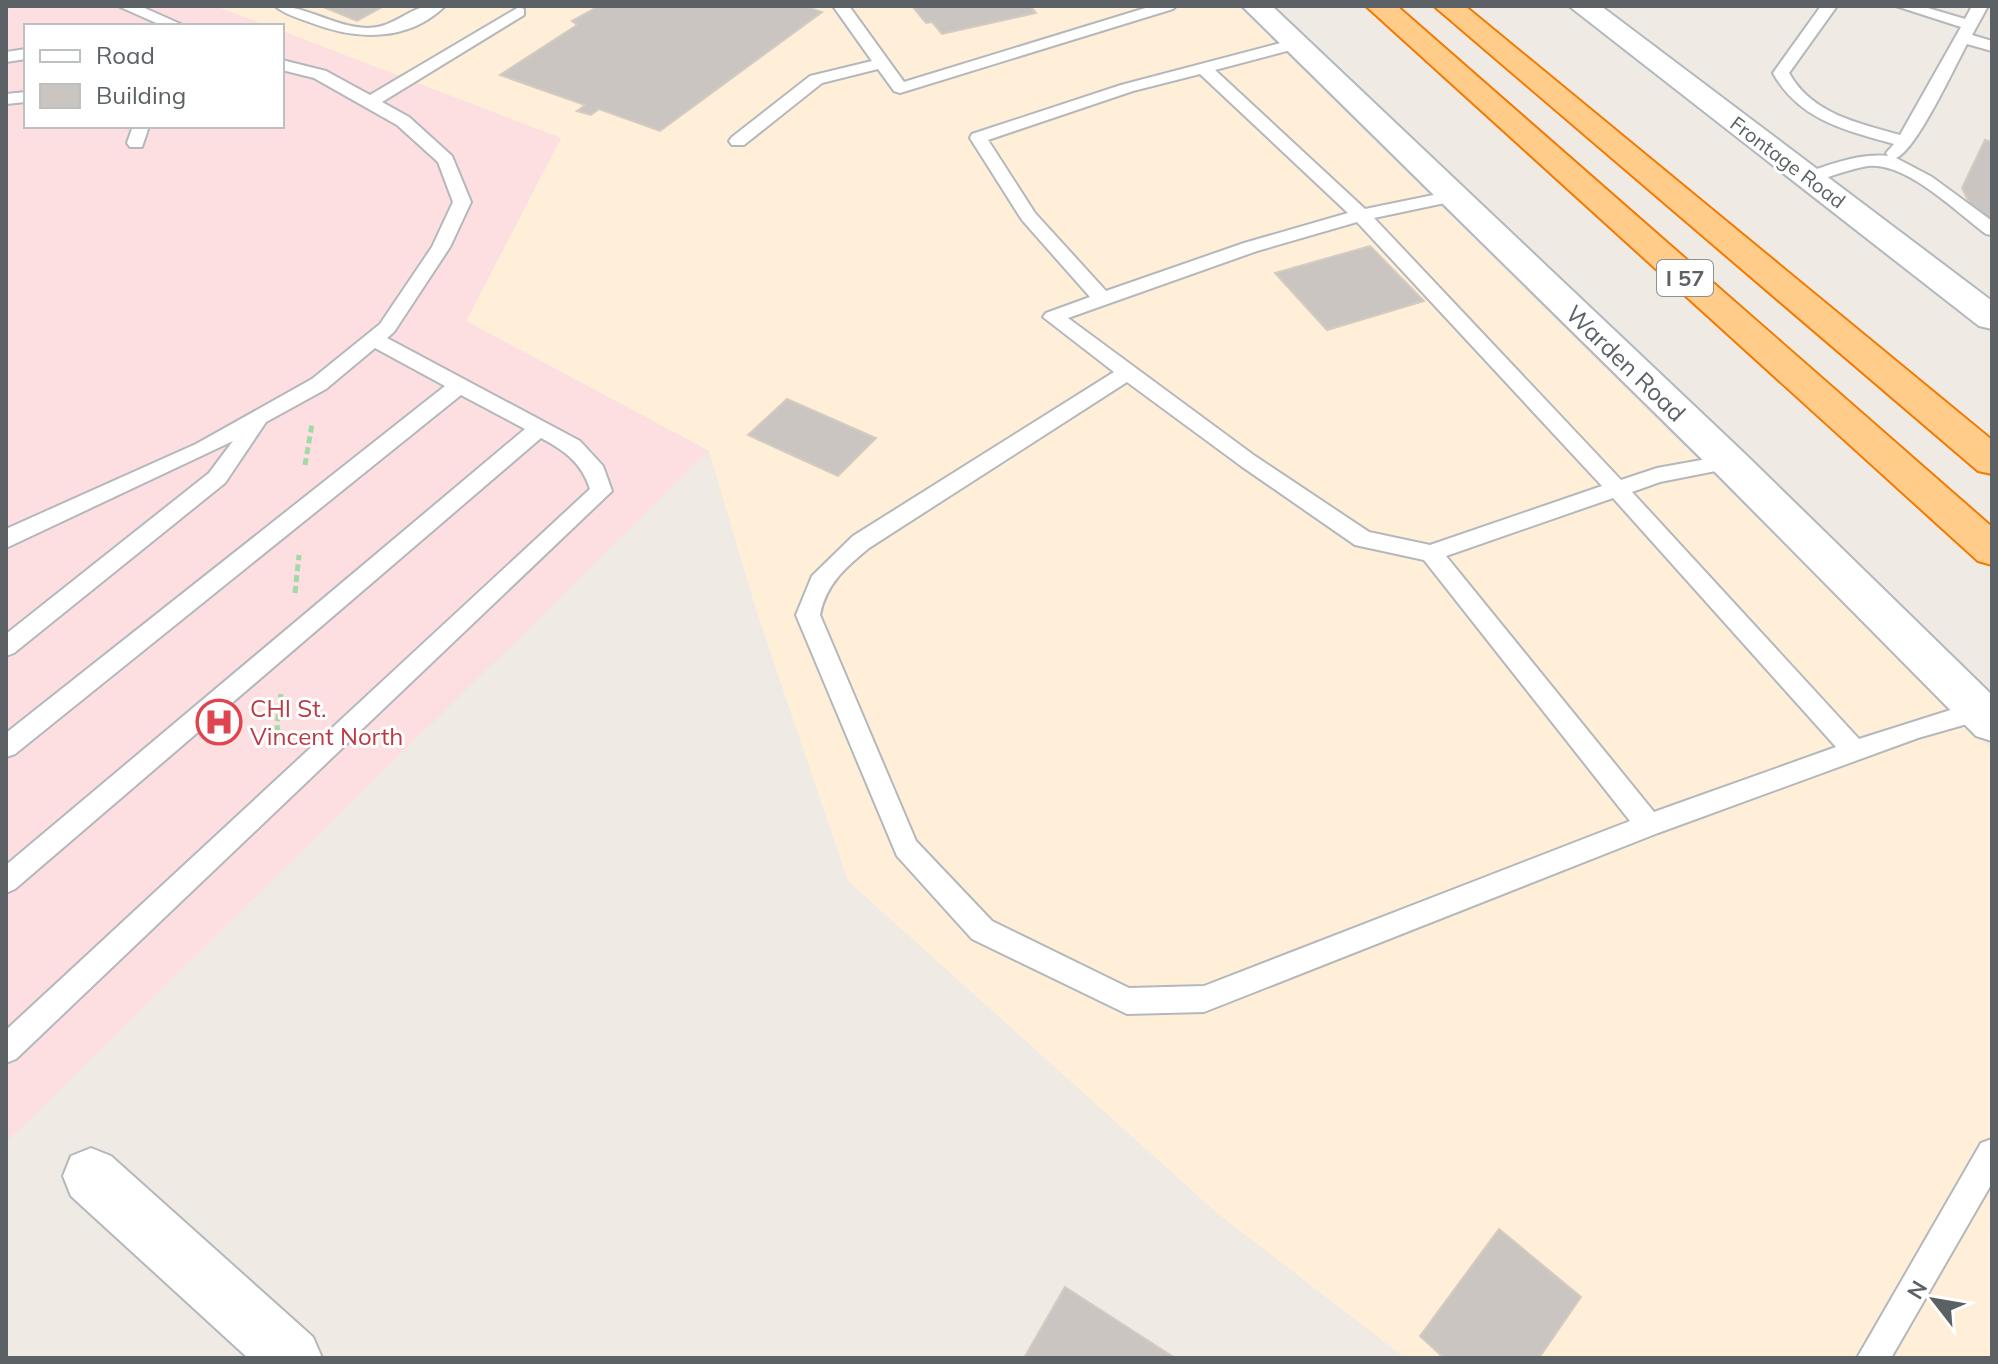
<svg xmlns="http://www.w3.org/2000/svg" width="1998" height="1364" viewBox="0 0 1998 1364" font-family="Mulish,sans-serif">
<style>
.commercial{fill:#ffefd8}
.medical{fill:#fddee1}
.building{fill:#cac5c0;stroke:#d4cbc1;stroke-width:2}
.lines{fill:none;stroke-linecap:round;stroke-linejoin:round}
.service-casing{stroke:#b4b8bb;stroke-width:4}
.minor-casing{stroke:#b4b8bb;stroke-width:4}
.secondary-casing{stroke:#b2b8bc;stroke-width:4}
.motorway-casing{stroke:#f27a00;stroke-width:4}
.path{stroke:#a0dba5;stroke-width:5;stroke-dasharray:7 4;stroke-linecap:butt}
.service{fill:#fff;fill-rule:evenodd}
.minor{fill:#fff;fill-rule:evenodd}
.secondary{fill:#fff;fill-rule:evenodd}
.motorway{fill:#ffcc8a;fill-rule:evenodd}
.labels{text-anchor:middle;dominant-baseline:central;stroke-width:6;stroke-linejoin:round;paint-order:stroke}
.far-street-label{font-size:20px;fill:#5b6165;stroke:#fff}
.shield{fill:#fff;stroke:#8c9093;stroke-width:2}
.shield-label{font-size:22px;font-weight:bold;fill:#5b6165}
.street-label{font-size:24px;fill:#5b6165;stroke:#fff}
.health-label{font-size:24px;fill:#be3a42;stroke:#fff;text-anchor:start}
</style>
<rect width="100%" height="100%" fill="#efeae3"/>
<polygon class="commercial" points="215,6 1238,6 1992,750 1992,1358 1405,1358 1217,1213 848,881 758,616 709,451 466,321 561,138 282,31 282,26 268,26"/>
<polygon class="medical" points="6,6 215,6 268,26 26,26 26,126 282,126 282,31 561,138 466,321 709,451 6,1142"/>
<g class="building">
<polygon points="321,6 384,6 357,21"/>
<polygon points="599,6 804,6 822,12 660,131 599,109 591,115 577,111 585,105 500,75 577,25 572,21"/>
<polygon points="912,6 1030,6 1036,13 942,34 932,22 926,23"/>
<polygon points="1985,140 1992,142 1992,224 1972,208 1962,188"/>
<polygon points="1370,246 1424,301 1327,330 1275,273"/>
<polygon points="787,399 876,438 838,476 748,435"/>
<polygon points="1499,1229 1581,1297 1539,1358 1444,1358 1420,1336"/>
<polygon points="1065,1287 1175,1358 1024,1358"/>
</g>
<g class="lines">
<g class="service-casing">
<g id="service">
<polygon points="118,6 140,6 185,26 163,26"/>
<path d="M275,6C308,6 334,27 367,28C392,28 404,12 426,6C431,5 439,6 445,6C407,43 354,40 309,22C298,18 284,14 275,6Z"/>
<polygon points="833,6 849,6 904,82 1152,6 1176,6 1173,9 900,93 894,91 878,69 822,83 744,145 732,145 729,141 732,137 810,76 872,61"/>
<path d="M1821,6H1837L1789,73C1812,114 1858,123 1900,135L1961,27L1896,6H1921L1965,19L1972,6H1988L1972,35L1992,41V51L1967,44C1955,66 1916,151 1896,158L1932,177L1992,221V235L1986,234C1956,212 1907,162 1868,166C1848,169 1828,178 1808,183L1802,182L1799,178L1802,174C1830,165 1858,153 1888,156L1886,153L1894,144C1845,130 1799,120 1773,73Z"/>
<path d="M519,7L524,9V15L382,102L409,117L452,156L471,202L450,247L394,332L387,338L580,441L603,466L612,491L16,1059L6,1063V1030L590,489C582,463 564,450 541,438L15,889L6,893V865L525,429L461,395L15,754L6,757V733L445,386L375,348L326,389L266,422L225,483L14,653L6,656V634L209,473L233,441L6,548V529L196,444L312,379L380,324L432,247L453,202L438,162L397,125L314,78L282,70V60L326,71L370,95Z"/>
<path d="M1296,39L1304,44L1302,47L1215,70L1365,209L1453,191L1459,192L1462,196L1459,200L1374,218L1621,480L1657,468L1729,455L1736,457L1740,462L1736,467L1660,482L1632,492L1859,739L1979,701L1988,704L1991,711L1988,718L1918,738L1658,833L1204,1012L1127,1014L972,939L897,856L796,615L812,576L853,536L1114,372L1043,317L1046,313L1090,297L1022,220L970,138L972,134L1121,85ZM1200,74L1348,213L1244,243L1106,291L1035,213L988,140L1133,91ZM1357,222L1602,486L1430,545L1369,532L1255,456L1068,318L1257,251ZM1127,382L1241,466L1355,545L1424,560L1630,821L1204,986L1129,988L992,921L916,841L820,615C826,584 845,568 869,548ZM1613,498L1836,747L1654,812L1446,556Z"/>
<polygon points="26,49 26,59 6,62 6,52"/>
<polygon points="26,92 26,102 6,104 6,94"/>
<polygon points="133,126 149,126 142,147 130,147 127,143"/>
<polygon points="1992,1139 1992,1183 1891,1358 1857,1358 1981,1143"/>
</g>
</g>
<g class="minor-casing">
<polygon id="minor" points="91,1148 111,1156 313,1337 322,1358 248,1358 71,1196 63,1176 71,1156"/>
</g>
<g class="secondary-casing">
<g id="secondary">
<polygon points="1242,6 1272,6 1743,452 1992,695 1992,741 1976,736 1715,472"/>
<polygon points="1569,6 1601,6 1992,301 1992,329 1979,326"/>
</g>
</g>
<g class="motorway-casing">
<g id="motorway">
<polygon points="1366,6 1397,6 1992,527 1992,565 1978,561"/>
<polygon points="1434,6 1465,6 1992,440 1992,474 1978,471"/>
</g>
</g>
<g class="path">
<polyline points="305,465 312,424"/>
<polyline points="295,593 299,555"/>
<polyline points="279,743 277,725 281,694"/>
</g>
<use href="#service" class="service"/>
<use href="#minor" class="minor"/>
<use href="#secondary" class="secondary"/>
<use href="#motorway" class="motorway"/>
</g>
<defs>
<g id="hospital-ring" transform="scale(2.3)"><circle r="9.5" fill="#fff" stroke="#e0444e" stroke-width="1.5"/><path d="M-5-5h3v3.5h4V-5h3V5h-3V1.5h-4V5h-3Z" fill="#e0444e"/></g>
</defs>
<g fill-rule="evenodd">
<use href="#hospital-ring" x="219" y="722"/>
</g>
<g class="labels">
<g class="far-street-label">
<text transform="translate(1788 162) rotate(37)">Frontage Road</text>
</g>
<rect class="shield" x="1657" y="260" width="56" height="36" rx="6"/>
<g class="shield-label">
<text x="1685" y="278">I 57</text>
</g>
<g class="street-label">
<text transform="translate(1626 363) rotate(44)">Warden Road</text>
</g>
<g class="health-label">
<text x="250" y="708">CHI St.<tspan x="250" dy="28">Vincent North</tspan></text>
</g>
</g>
<rect width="1998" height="1364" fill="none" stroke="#5b6165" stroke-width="16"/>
<rect x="24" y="24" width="260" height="104" fill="#ffffff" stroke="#bdc0c1" stroke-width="2"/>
<rect x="40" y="50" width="40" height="12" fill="#ffffff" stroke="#bdc0c1" stroke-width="2"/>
<text x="96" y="64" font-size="24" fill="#5b6165">Road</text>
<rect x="40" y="84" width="40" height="24" fill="#cac5c0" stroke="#bdc0c1" stroke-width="2"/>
<text x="96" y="104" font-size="24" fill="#5b6165">Building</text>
<g transform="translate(1934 1300) rotate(301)" stroke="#ffffff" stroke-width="6" paint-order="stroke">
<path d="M0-6L14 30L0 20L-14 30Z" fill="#5b6165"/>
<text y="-12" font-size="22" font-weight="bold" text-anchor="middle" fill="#5b6165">N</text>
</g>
</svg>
